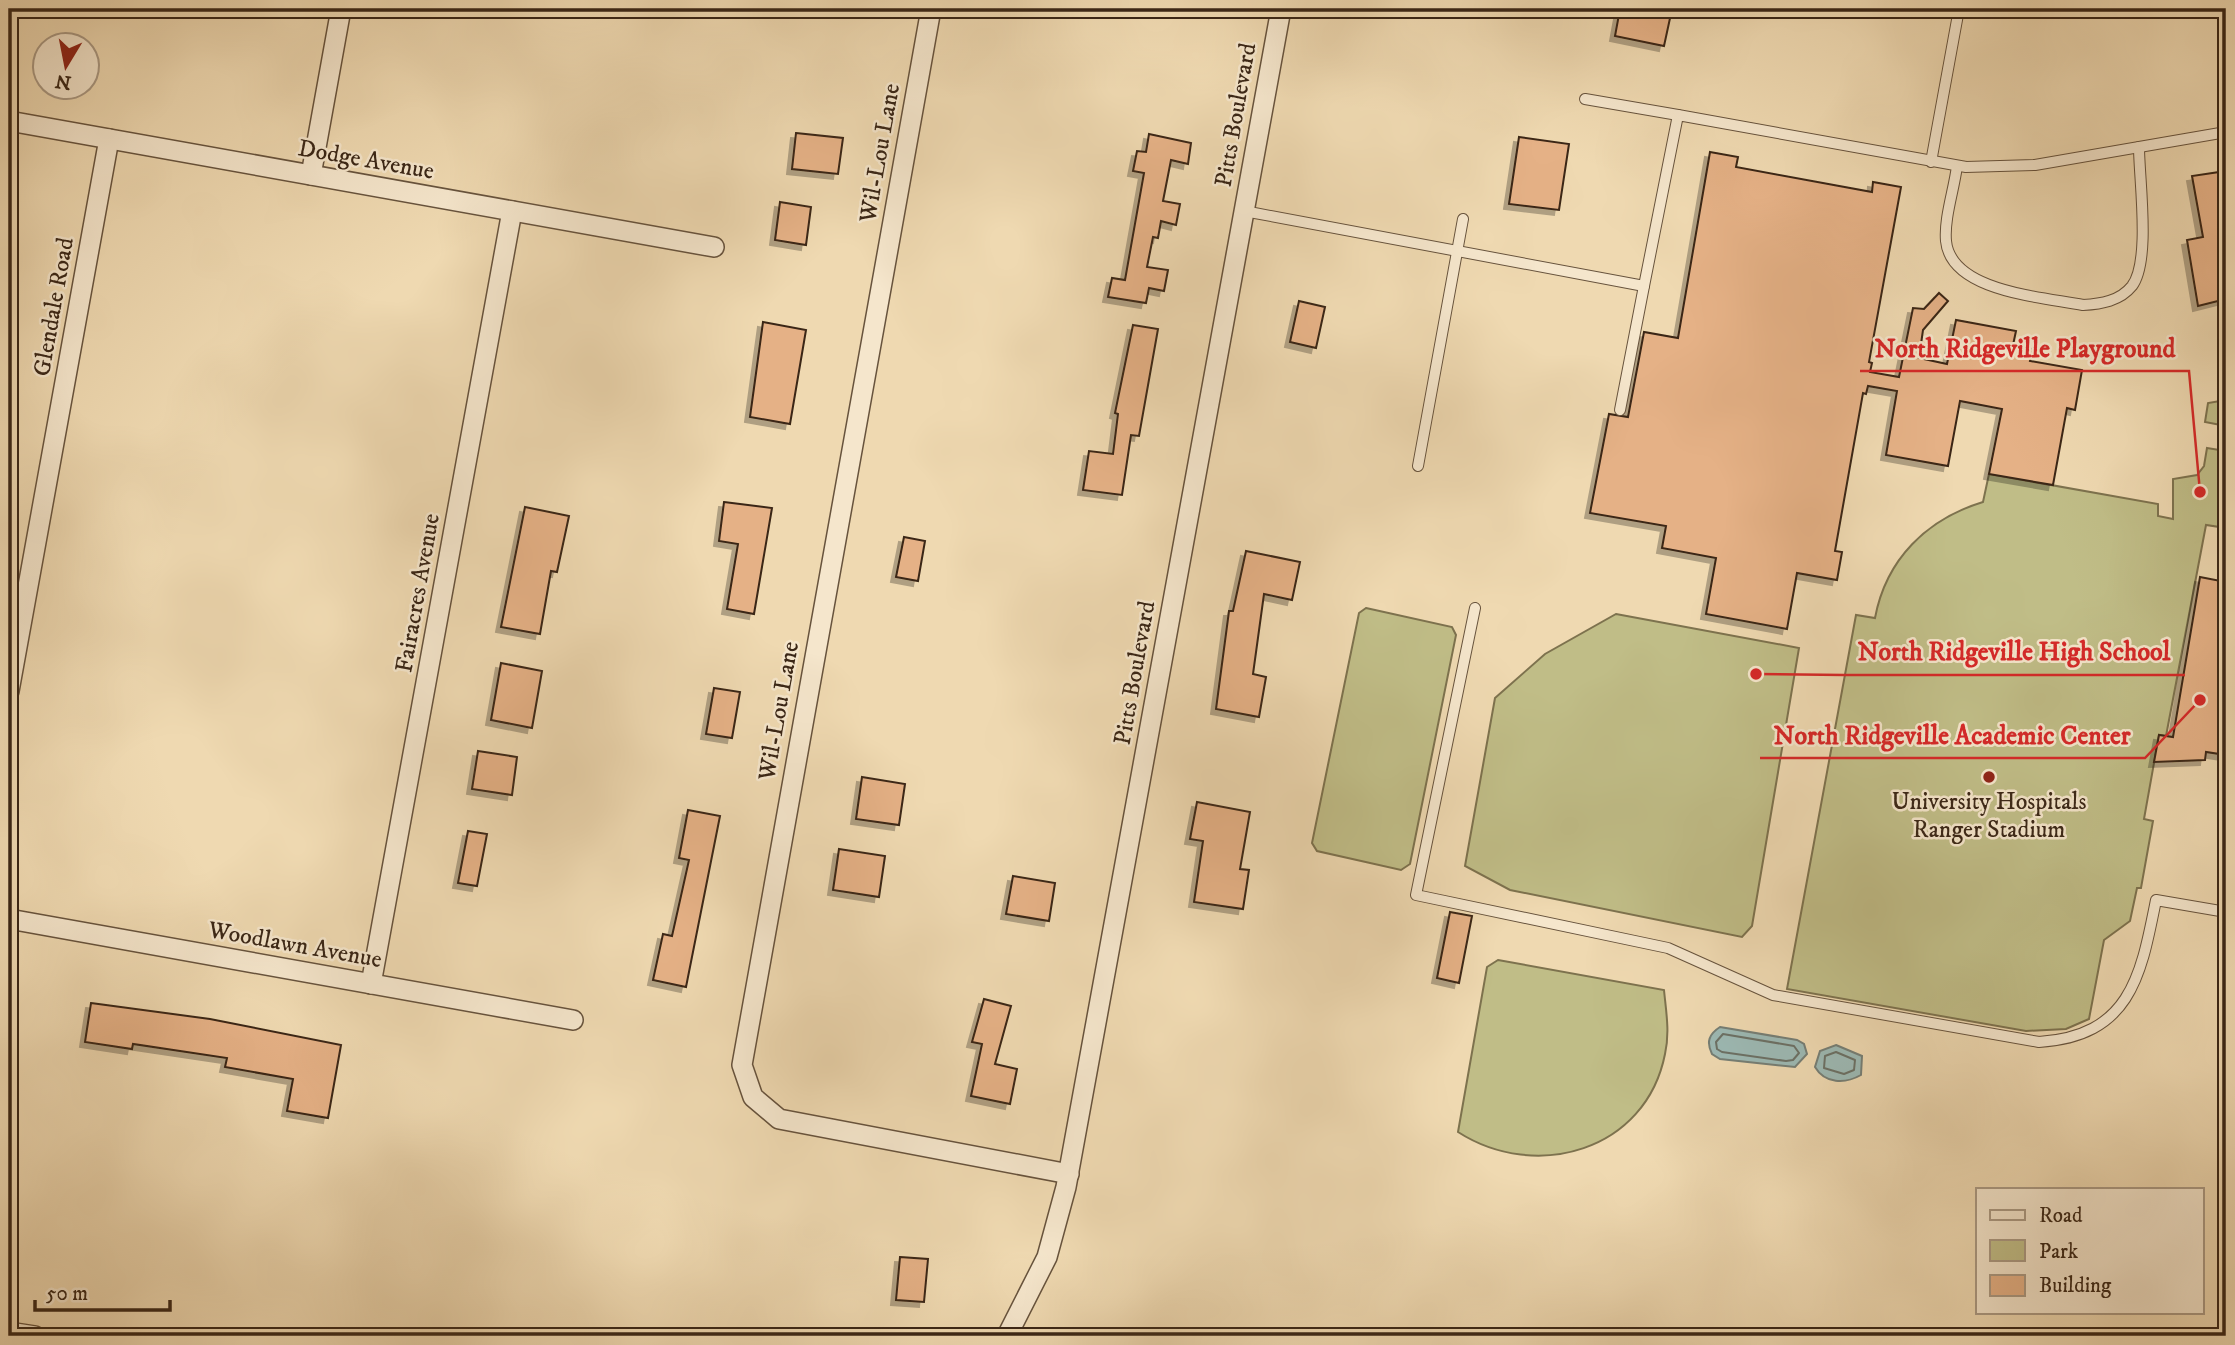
<svg xmlns="http://www.w3.org/2000/svg" width="2235" height="1345" viewBox="0 0 2235 1345" font-family="'IM FELL DW Pica',serif">
<style>
.green{fill:#c0bd87;stroke:#7d724e;stroke-width:2}
.water{fill:#9cb9b4;stroke:#757e75;stroke-width:2}
.lines{fill:none;stroke-linecap:round;stroke-linejoin:round}
.shore{stroke:#6b7065;stroke-width:2}
.building{fill:#e5b186;stroke:#3a2616;stroke-width:2;filter:url(#shadow)}
.lane-casing{stroke:#67533d;stroke-width:12}
.street-casing{stroke:#67533d;stroke-width:22}
.lane{stroke:#f5e6cc;stroke-width:10}
.street{stroke:#f5e6cc;stroke-width:19}
.poi-dot{fill:#8f2418;stroke:#f5e6cc;stroke-width:2.5}
.labels{text-anchor:middle;dominant-baseline:central;stroke-width:5;stroke-linejoin:round;paint-order:stroke}
.street-label{font-size:24px;fill:#3a2616;stroke:#f5e6cc}
.poi-label{font-size:24px;fill:#3a2616;stroke:#f5e6cc}
.leader{fill:none;stroke:#d62828;stroke-width:2.5}
.callout-dot{fill:#d62828;stroke:#f5e6cc;stroke-width:2.5}
.callout-label{font-size:26px;text-anchor:middle;font-weight:bold;fill:#d62828;stroke:#f5e6cc;stroke-width:5;stroke-linejoin:round;paint-order:stroke}
</style>
<defs>
<filter id="shadow"><feDropShadow dx="-5" dy="5" stdDeviation="0" flood-color="#0004"/></filter>
</defs>
<rect width="100%" height="100%" fill="#efd9b1"/>
<filter id="stains"><feTurbulence type="fractalNoise" baseFrequency=".00286" numOctaves="4"/><feColorMatrix values="0 0 0 0 .2 0 0 0 0 .09 0 0 0 0 .02 0 0 0 .5 -.17"/></filter>
<radialGradient id="worn" r=".72"><stop offset=".6" stop-color="#630" stop-opacity="0"/><stop offset="1" stop-color="#630" stop-opacity=".3"/></radialGradient>
<g class="green">
<polygon points="2226,400 2226,426 2205,422 2208,403"/>
<path d="M2207,448L2226,451V528L2206,525L2166,736L2159,735L2144,819L2153,821L2141,888H2137L2130,921L2104,940L2089,1019L2066,1029L2026,1031L1787,989L1856,615L1875,618C1886,559 1927,519 1983,502L1989,474L2158,504V516L2173,519V479L2197,475L2204,466Z"/>
<polygon points="1366,608 1452,627 1456,635 1410,864 1401,870 1317,851 1312,843 1359,613"/>
<polygon points="1616,614 1799,648 1752,926 1742,937 1510,890 1465,866 1495,698 1545,654"/>
<path d="M1498,960L1664,990C1666,1011 1670,1032 1665,1054C1646,1151 1536,1182 1458,1132L1487,967Z"/>
</g>
<g class="water">
<path d="M1720,1027L1797,1040L1804,1044L1807,1054L1795,1067L1720,1059L1712,1054C1706,1042 1709,1034 1720,1027Z"/>
<path d="M1836,1045L1862,1056L1861,1075C1845,1084 1825,1084 1815,1067L1820,1051Z"/>
</g>
<g class="lines">
<g class="shore">
<polygon points="1723,1034 1794,1046 1799,1053 1793,1060 1786,1061 1722,1052 1717,1049 1716,1042"/>
<polygon points="1836,1052 1855,1060 1854,1070 1844,1074 1824,1068 1825,1056"/>
</g>
</g>
<g class="building">
<polygon points="1620,9 1672,9 1664,46 1615,36"/>
<polygon points="796,133 843,138 838,174 792,169"/>
<polygon points="1149,134 1191,143 1188,164 1171,160 1163,201 1180,204 1176,225 1161,221 1158,238 1153,237 1147,267 1168,270 1164,291 1149,288 1146,303 1108,297 1112,278 1125,280 1144,173 1133,171 1137,151 1146,152"/>
<polygon points="1519,137 1569,144 1559,210 1509,204"/>
<polygon points="1710,152 1738,157 1736,167 1872,192 1873,182 1901,187 1869,362 1872,363 1870,372 1899,377 1913,308 1924,309 1939,293 1948,301 1923,330 1919,358 1947,364 1956,320 2016,331 2013,345 2033,349 2030,361 2082,370 2075,410 2067,408 2053,485 1989,474 2002,409 1960,401 1948,466 1886,455 1897,391 1868,386 1866,394 1863,393 1835,551 1842,552 1837,580 1797,573 1787,629 1706,614 1716,558 1662,548 1666,526 1590,513 1609,414 1628,417 1644,332 1678,338"/>
<polygon points="2226,171 2226,299 2198,306 2187,240 2203,237 2192,176"/>
<polygon points="780,202 811,207 806,245 775,240"/>
<polygon points="1299,301 1325,307 1316,348 1290,342"/>
<polygon points="763,322 806,330 790,424 750,417"/>
<polygon points="1133,325 1158,329 1139,436 1131,435 1122,495 1083,490 1089,451 1113,454 1118,414 1115,413"/>
<polygon points="724,502 772,508 754,614 727,609 738,544 719,541"/>
<polygon points="525,507 569,516 557,572 551,571 540,634 501,627"/>
<polygon points="904,537 925,541 918,581 896,577"/>
<polygon points="1246,551 1300,562 1292,600 1264,594 1253,674 1266,677 1259,717 1216,709 1229,611 1233,611"/>
<polygon points="2200,577 2226,582 2226,755 2206,752 2205,760 2154,762 2159,735 2173,737"/>
<polygon points="501,663 542,671 532,728 491,720"/>
<polygon points="714,688 740,692 732,738 706,734"/>
<polygon points="478,751 517,757 512,795 472,789"/>
<polygon points="862,777 905,784 899,825 856,819"/>
<polygon points="1197,802 1250,812 1240,869 1249,870 1243,909 1194,902 1203,841 1190,839"/>
<polygon points="688,810 720,816 686,987 653,980 663,934 672,936 689,860 679,858"/>
<polygon points="468,831 487,834 477,886 458,883"/>
<polygon points="839,849 885,856 879,897 833,890"/>
<polygon points="1013,876 1055,883 1049,921 1006,914"/>
<polygon points="1450,912 1472,916 1459,983 1437,978"/>
<polygon points="984,999 1011,1006 995,1064 1017,1069 1010,1104 971,1096 982,1044 972,1042"/>
<polygon points="91,1003 210,1019 341,1045 328,1118 287,1111 293,1079 225,1067 227,1058 133,1044 132,1049 85,1042"/>
<polygon points="900,1257 928,1259 924,1302 896,1300"/>
</g>
<g class="lines">
<g class="lane-casing">
<g id="lane">
<polyline points="1585,99 1678,115"/>
<polyline points="1931,162 1959,9"/>
<path d="M1957,166C1954,190 1944,218 1946,241C1951,292 2043,297 2083,305C2101,304 2120,301 2132,286C2151,261 2139,179 2139,147"/>
<polyline points="1244,211 1644,286 1678,115 1966,167 2035,165 2226,132"/>
<polyline points="1620,410 1644,286"/>
<polyline points="1418,466 1463,219"/>
<path d="M1475,608L1416,895L1668,948L1773,995L2039,1042C2131,1036 2141,975 2156,900L2226,912"/>
</g>
</g>
<g class="street-casing">
<g id="street">
<polyline points="931,9 742,1065 753,1097 779,1119 1069,1174"/>
<polyline points="9,121 714,247"/>
<polyline points="311,175 341,9"/>
<polyline points="9,691 109,139"/>
<polyline points="9,919 573,1020"/>
<polyline points="371,984 512,211"/>
<polyline points="9,1332 35,1336"/>
<polyline points="1007,1336 1047,1257 1066,1187 1281,9"/>
</g>
</g>
<use href="#lane" class="lane"/>
<use href="#street" class="street"/>
</g>
<circle class="poi-dot" cx="1989" cy="777" r="7"/>
<g class="labels">
<g class="street-label">
<text transform="translate(1236 115) rotate(-80)">Pitts Boulevard</text>
<text transform="translate(880 153) rotate(-80)">Wil-Lou Lane</text>
<text transform="translate(366 160) rotate(10)">Dodge Avenue</text>
<text transform="translate(54 307) rotate(-80)">Glendale Road</text>
<text transform="translate(418 593) rotate(-80)">Fairacres Avenue</text>
<text transform="translate(1135 673) rotate(-80)">Pitts Boulevard</text>
<text transform="translate(779 711) rotate(-80)">Wil-Lou Lane</text>
<text transform="translate(295 945) rotate(10)">Woodlawn Avenue</text>
</g>
<g class="poi-label">
<text x="1989" y="802">University Hospitals<tspan x="1989" dy="28">Ranger Stadium</tspan></text>
</g>
</g>
<path class="leader" d="M2200 492L2189 371H1860M1756 674L1844 675H2185M2200 700L2145 758H1760"/>
<g class="callout-dot">
<circle cx="2200" cy="492" r="7"/>
<circle cx="1756" cy="674" r="7"/>
<circle cx="2200" cy="700" r="7"/>
</g>
<g class="callout-label">
<text x="2025" y="357">North Ridgeville Playground</text>
<text x="2014" y="660">North Ridgeville High School</text>
<text x="1952" y="744">North Ridgeville Academic Center</text>
</g>
<rect width="2235" height="1345" fill="none" stroke="#efd9b1" stroke-width="35"/>
<rect x="10" y="10" width="2214" height="1324" fill="none" stroke="#3a2616" stroke-width="3.5"/>
<rect x="18" y="18" width="2200" height="1310" fill="none" stroke="#3a2616" stroke-width="2"/>
<rect x="1976" y="1188" width="228" height="126" fill="#f5e6cc" stroke="#aa9983" stroke-width="2"/>
<rect x="1990" y="1210" width="35" height="10" fill="#f5e6cc" stroke="#aa9983" stroke-width="2"/>
<text x="2039" y="1222" font-size="21" fill="#3a2616">Road</text>
<rect x="1990" y="1240" width="35" height="21" fill="#c0bd87" stroke="#aa9983" stroke-width="2"/>
<text x="2039" y="1258" font-size="21" fill="#3a2616">Park</text>
<rect x="1990" y="1275" width="35" height="21" fill="#e5b186" stroke="#aa9983" stroke-width="2"/>
<text x="2039" y="1292" font-size="21" fill="#3a2616">Building</text>
<g transform="translate(66 66) rotate(190)"><circle r="33" fill="#f5e6cc" stroke="#aa9983" stroke-width="2"/>
<path d="M0-5L12 26L0 18L-12 26Z" fill="#8f2418"/>
<text y="-10" font-size="19" font-weight="bold" text-anchor="middle" fill="#3a2616">N</text>
</g>
<path d="M35 1300v10h135v-10" fill="none" stroke="#3a2616" stroke-width="3.5"/>
<text x="46" y="1300" font-size="21" fill="#3a2616" stroke="#f5e6cc" stroke-width="5" paint-order="stroke">50 m</text>
<rect width="100%" height="100%" filter="url(#stains)"/>
<rect width="100%" height="100%" fill="url(#worn)"/>
</svg>
